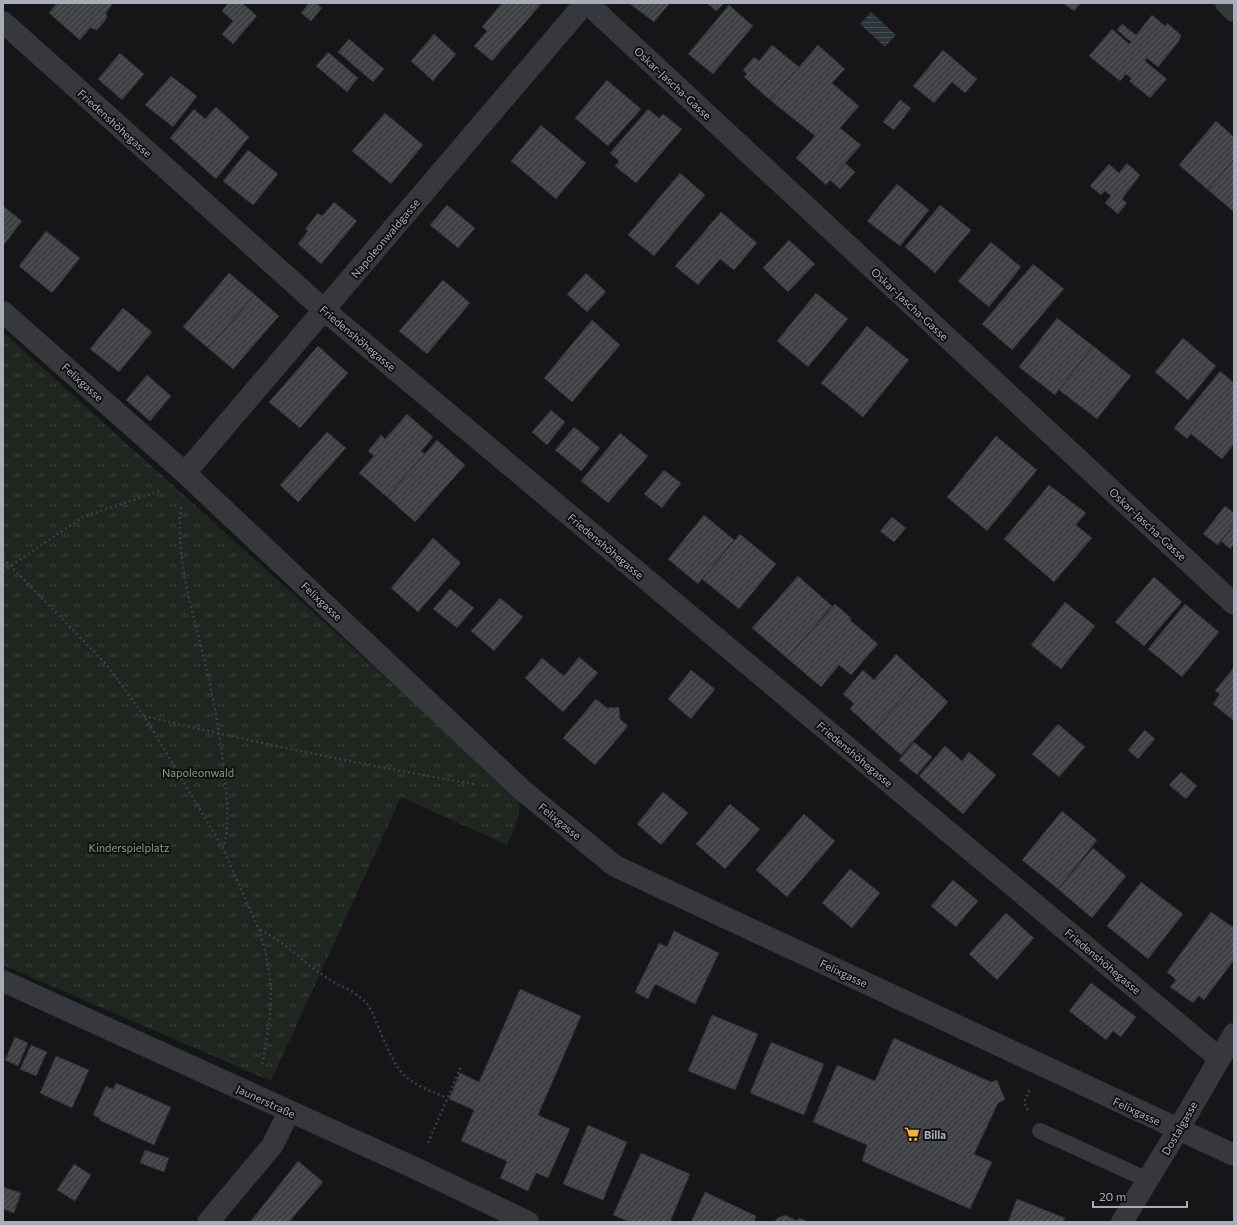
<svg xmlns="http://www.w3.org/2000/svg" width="1237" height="1225" viewBox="0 0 1237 1225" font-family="Commissioner,sans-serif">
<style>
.park{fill:url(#park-tufts)}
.water{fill:url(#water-rules)}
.building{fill:url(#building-hatch);stroke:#303034}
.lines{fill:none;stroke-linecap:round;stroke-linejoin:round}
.path{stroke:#3d3f44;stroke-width:2.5;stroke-dasharray:2 3;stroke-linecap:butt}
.service{stroke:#37383d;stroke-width:16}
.minor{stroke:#37383d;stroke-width:22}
.tertiary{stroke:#37383d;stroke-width:22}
.labels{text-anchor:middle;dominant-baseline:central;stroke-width:4;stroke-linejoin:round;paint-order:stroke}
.street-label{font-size:11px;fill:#a8adb8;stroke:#111113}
.park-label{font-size:11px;fill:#7fa381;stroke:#111113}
.poi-label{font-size:11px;font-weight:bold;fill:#a8adb8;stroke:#111113;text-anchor:start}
</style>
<defs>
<pattern id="park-tufts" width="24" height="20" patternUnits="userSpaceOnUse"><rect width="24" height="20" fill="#1e261f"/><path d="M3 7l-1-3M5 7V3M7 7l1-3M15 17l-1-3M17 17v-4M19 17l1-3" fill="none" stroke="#3c433d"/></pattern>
<pattern id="water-rules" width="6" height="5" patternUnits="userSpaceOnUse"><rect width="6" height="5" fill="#2c353c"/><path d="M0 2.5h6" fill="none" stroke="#485056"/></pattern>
<pattern id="building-hatch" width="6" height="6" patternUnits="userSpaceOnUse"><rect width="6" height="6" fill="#404145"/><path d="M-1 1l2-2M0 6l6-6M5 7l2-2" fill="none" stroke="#595a5e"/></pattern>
</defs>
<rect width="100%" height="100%" fill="#161618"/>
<path class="park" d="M3,332L518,797C523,814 513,830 507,845L401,797L271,1081L3,965Z"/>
<polygon class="water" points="871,12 896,35 885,47 860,24"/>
<g class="building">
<polygon points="57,3 113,3 106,13 107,18 97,30 90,28 80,40 49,13"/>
<polygon points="228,3 242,3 257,16 233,44 222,34 233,21 222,11"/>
<polygon points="309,3 316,3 322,8 311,21 301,13"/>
<polygon points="502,3 541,4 492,61 474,46 487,31 482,27"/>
<polygon points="629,3 670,3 654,22"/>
<polygon points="707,3 724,3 716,11"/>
<polygon points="1063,3 1081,3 1074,11"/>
<polygon points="729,5 753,26 713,74 688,54"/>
<polygon points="1152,15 1165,26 1167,23 1181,35 1179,41 1158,67 1147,58 1145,61 1167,79 1150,98 1129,81 1132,79 1126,74 1120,81 1089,56 1112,29 1129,44 1131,42 1117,30 1122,24 1136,35"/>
<polygon points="434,34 456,54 433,81 411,61"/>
<polygon points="349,39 384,69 373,82 338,52"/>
<polygon points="772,45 799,67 770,100 744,77 747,74 743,70 754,57 759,61"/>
<polygon points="818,45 845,69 832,83 859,106 840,128 861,145 826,185 796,158 815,136 770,100"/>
<polygon points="943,50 977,79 965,93 952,82 934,103 913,86"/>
<polygon points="328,52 358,78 347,92 316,66"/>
<polygon points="120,53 144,74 122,100 98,79"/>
<polygon points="171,76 197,96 173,127 145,105"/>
<polygon points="607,80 641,109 608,146 575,118"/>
<polygon points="900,100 911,108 894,130 883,122"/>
<polygon points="216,107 249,137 216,179 170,138 194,109 205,119"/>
<polygon points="648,109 659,118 663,114 682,129 636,183 615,166 619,161 610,153"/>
<polygon points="385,113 423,145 391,184 352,151"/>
<polygon points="1216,121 1234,137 1234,159 1208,190 1179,165"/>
<polygon points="541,125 586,163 556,199 511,161"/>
<polygon points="248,150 278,174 253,205 223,181"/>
<polygon points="1234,159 1234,212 1208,190"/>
<polygon points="845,163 855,172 840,189 830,180"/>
<polygon points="1127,163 1140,175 1122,199 1127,203 1118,214 1105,203 1111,196 1105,191 1101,195 1090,186 1109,164 1119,173"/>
<polygon points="680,173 705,195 654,256 628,235"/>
<polygon points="897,184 929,210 900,246 867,221"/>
<polygon points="334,202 357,221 321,264 298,244 308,231 305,229 318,213 322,216"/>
<polygon points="447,205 475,228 458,248 430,225"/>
<polygon points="940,205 971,230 935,273 905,247"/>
<polygon points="3,206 22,221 3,246"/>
<polygon points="721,212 757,243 734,270 720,259 698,285 675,266"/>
<polygon points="46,231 80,258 52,293 19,266"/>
<polygon points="789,240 815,264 788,292 763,268"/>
<polygon points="991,242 1021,267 989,307 958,281"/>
<polygon points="1033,264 1064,289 1012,350 982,324"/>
<polygon points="229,273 255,295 208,348 183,327"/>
<polygon points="586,273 606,292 587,312 567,294"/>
<polygon points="443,280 470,303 427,354 399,331"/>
<polygon points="816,293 848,319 808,367 777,341"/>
<polygon points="255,295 279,316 233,369 208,348"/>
<polygon points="123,308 152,332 119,372 90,349"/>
<polygon points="1057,318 1093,346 1055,395 1019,367"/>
<polygon points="592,320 620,345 572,402 544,378"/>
<polygon points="867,326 909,360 863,417 821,383"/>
<polygon points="1183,338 1216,366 1188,400 1155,372"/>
<polygon points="318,346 348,373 300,428 269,402"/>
<polygon points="1093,346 1131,376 1097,419 1059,390"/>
<polygon points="1220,371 1234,383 1234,444 1222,459 1191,434 1187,439 1174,428"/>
<polygon points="147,375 171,396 150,421 126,400"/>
<polygon points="551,410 565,422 547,445 532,432"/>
<polygon points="407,414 433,437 421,451 425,454 387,497 359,473 374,456 368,451 381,435 385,439"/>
<polygon points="574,427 600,448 581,471 555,450"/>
<polygon points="327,432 346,448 298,502 280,485"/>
<polygon points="620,433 648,456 608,503 581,481"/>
<polygon points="996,436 1037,470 987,531 947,497"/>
<polygon points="437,440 465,465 415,522 387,497"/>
<polygon points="664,470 681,483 662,508 644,494"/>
<polygon points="1049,485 1086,513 1076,525 1092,538 1054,582 1004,539"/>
<polygon points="1225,506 1234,513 1234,524 1218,545 1203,534"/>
<polygon points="704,515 734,540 698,584 668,559"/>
<polygon points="892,517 906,528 894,542 880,531"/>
<polygon points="1234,524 1234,544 1230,549 1221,541"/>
<polygon points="740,534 776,564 739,609 702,579"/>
<polygon points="433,538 461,563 418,612 391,588"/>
<polygon points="798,576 832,606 787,658 752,628"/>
<polygon points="1154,577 1182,602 1144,646 1115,622"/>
<polygon points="450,589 474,608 457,628 433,609"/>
<polygon points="500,598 523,617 494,651 471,631"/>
<polygon points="1065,602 1095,626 1061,669 1031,645"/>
<polygon points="835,604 851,618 850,620 878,644 851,675 839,665 821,687 787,658"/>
<polygon points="1185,604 1219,632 1182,677 1148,649"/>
<polygon points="896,654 921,677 874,731 850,709 854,704 843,694 863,670 874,680"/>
<polygon points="579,657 598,673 563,712 525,678 542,658 564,676"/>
<polygon points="1234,667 1234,721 1213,704 1220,694 1215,691"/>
<polygon points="691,670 715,689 691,719 668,699"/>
<polygon points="921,677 948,702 901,755 874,731"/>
<polygon points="596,699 607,708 619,707 620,719 628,726 595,765 563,738"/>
<polygon points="1058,724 1085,747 1059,777 1032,754"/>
<polygon points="1145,730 1155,739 1138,759 1128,750"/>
<polygon points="914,742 932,757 917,775 899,760"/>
<polygon points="945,746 962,761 969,752 996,775 963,814 919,776"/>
<polygon points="1181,772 1197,786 1186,799 1169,785"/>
<polygon points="663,792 688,813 661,845 637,824"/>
<polygon points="730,804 760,829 725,869 696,844"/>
<polygon points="1062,811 1097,840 1058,889 1022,860"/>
<polygon points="804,814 835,841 787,897 756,870"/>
<polygon points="1093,848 1126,876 1092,918 1058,889"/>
<polygon points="850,869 880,893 852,928 822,903"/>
<polygon points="953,880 978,901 956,927 931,906"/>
<polygon points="1141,882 1183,914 1148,959 1107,926"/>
<polygon points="1211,912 1234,928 1234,960 1204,1000 1199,996 1193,1003 1170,987 1176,980 1167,972"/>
<polygon points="1006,913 1034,938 997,980 969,954"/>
<polygon points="674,931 719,953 695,1004 655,984 648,999 635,992 659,943 667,947"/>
<polygon points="1091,983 1136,1017 1121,1037 1113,1031 1106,1040 1069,1011"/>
<polygon points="520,989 581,1016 538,1115 570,1129 548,1178 536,1173 528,1191 500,1178 507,1161 461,1141 474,1110 449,1099 460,1073 479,1082"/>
<polygon points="712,1015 758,1034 735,1090 688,1071"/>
<polygon points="15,1037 28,1043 18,1066 5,1060"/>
<polygon points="894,1038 991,1082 997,1080 1005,1100 998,1103 974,1154 992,1162 970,1209 862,1161 867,1145 813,1122 837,1065 875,1081"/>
<polygon points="771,1042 824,1064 804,1115 750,1093"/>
<polygon points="31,1045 47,1052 36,1076 20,1069"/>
<polygon points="56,1056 89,1070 72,1108 40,1093"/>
<polygon points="116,1083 171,1107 154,1145 99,1120 101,1119 93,1115 106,1086 113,1089"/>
<polygon points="588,1125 627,1142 603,1200 563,1184"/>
<polygon points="145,1150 169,1158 164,1172 140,1163"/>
<polygon points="641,1153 690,1174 670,1222 630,1222 613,1215"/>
<polygon points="298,1161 323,1182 289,1222 250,1222"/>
<polygon points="74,1164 91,1175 75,1201 57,1190"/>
<polygon points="3,1187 21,1193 14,1213 3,1209"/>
<polygon points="705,1192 756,1216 754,1222 691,1222"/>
<polygon points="1017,1199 1065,1218 1063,1222 1008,1222"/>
<polygon points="785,1215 797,1221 799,1218 809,1222 775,1222 776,1219"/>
</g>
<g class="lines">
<g class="path">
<path d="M181,507C176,551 188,596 199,638C210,682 219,724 224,769C227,798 230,818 224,847"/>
<polyline points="3,558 107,665 144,716 223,848 259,930 266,954 271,986 270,1016 262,1067"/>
<polyline points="3,571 83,517 162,490"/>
<path d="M144,716C253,742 363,765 474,784"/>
<path d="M260,930C284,941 302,961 324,976C338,986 355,990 367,1004C373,1011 376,1023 380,1031C400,1077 401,1079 447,1098"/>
<polyline points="1028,1110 1024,1102 1030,1089"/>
<polyline points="428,1143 461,1067"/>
</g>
<polyline class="service" points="1040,1131 1148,1180"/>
<g class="minor">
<polyline points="587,3 1234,604"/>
<polyline points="3,22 324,310 1219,1058"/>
<polyline points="3,312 185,473 522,790 615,866 1234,1155"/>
<polyline points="185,473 585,3"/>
<polyline points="3,981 417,1169 528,1222"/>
<polyline points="208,1222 272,1146 289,1112"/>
<polyline points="1122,1222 1178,1130 1234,1034"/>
</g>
<polyline class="tertiary" points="1226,3 1234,11"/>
</g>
<defs>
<g id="supermarket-bare" transform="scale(1.2)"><path d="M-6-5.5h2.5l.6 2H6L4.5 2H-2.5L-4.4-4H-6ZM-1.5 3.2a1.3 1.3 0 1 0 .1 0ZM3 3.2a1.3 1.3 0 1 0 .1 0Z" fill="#f2b134" stroke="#111113" stroke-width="2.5" paint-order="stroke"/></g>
</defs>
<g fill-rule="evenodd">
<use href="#supermarket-bare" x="912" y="1134"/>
</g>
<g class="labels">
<g class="street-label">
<text transform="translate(673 83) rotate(43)">Oskar-Jascha-Gasse</text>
<text transform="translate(115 123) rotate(42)">Friedenshöhegasse</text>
<text transform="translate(385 238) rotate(-50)">Napoleonwaldgasse</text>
<text transform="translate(910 304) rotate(43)">Oskar-Jascha-Gasse</text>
<text transform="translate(358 338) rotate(40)">Friedenshöhegasse</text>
<text transform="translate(83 382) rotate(42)">Felixgasse</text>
<text transform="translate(1148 524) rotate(43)">Oskar-Jascha-Gasse</text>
<text transform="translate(606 546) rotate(40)">Friedenshöhegasse</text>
<text transform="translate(322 601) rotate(43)">Felixgasse</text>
<text transform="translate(855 754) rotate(40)">Friedenshöhegasse</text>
<text transform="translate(560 821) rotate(39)">Felixgasse</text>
<text transform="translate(1103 961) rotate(40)">Friedenshöhegasse</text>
<text transform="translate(844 973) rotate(25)">Felixgasse</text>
<text transform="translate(266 1101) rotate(25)">Jaunerstraße</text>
<text transform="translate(1137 1111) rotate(25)">Felixgasse</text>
<text transform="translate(1179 1128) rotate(-60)">Dostalgasse</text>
</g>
<g class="park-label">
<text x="198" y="772">Napoleonwald</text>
<text x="129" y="847">Kinderspielplatz</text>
</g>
<g class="poi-label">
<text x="924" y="1134">Billa</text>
</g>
</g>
<rect width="1237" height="1225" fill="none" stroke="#a8adb8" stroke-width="8"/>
<path d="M1093 1201v6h94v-6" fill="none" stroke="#a8adb8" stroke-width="2"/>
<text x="1099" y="1201" font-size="12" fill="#a8adb8" stroke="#111113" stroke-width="3" paint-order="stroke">20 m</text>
</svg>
